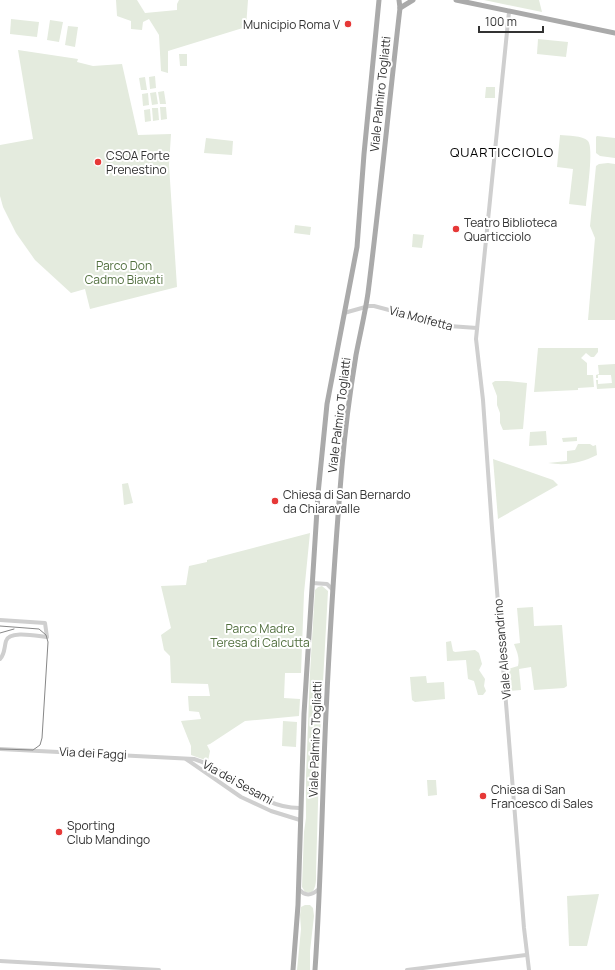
<svg xmlns="http://www.w3.org/2000/svg" width="615" height="970" viewBox="0 0 615 970" font-family="Manrope,sans-serif">
<style>
.green{fill:#e4ebde}
.lines{fill:none;stroke-linecap:round;stroke-linejoin:round}
.minor{stroke:#cfcfcf;stroke-width:4}
.major{stroke:#aaa;stroke-width:5}
.tram{stroke:#878787;stroke-width:1}
.poi-dot{fill:#e63837;stroke:#fff;stroke-width:1.5}
.labels{text-anchor:middle;dominant-baseline:central;stroke-width:4;stroke-linejoin:round;paint-order:stroke}
.poi-label{font-size:12px;fill:#323232;stroke:#fff;text-anchor:start}
.street-label{font-size:12px;fill:#323232;stroke:#fff}
.park-label{font-size:12px;fill:#516f3e;stroke:#fff}
.neighbourhood-label{font-size:13px;letter-spacing:1px;fill:#000;stroke:#fff}
</style>
<rect width="100%" height="100%" fill="#fff"/>
<g class="green">
<polygon points="116,0 137,0 145,13 177,10 177,4 179,0 248,0 246,27 168,51 168,73 161,71 159,35 149,19 143,22 142,30 131,29 131,21 117,16"/>
<polygon points="484,0 539,0 542,12"/>
<polygon points="11,19 39,22 37,37 10,34"/>
<polygon points="50,20 63,22 59,42 47,40"/>
<polygon points="68,26 78,27 75,47 65,45"/>
<polygon points="538,39 568,42 566,57 537,54"/>
<polygon points="18,50 78,59 77,62 93,66 122,64 138,135 171,134 169,165 177,287 90,309 85,289 71,293 35,260 16,233 3,207 0,196 0,145 33,139"/>
<polygon points="179,54 187,54 187,66 180,66"/>
<polygon points="155,76 156,88 150,89 149,77"/>
<polygon points="145,77 147,90 141,90 139,78"/>
<polygon points="486,87 495,87 495,98 485,98"/>
<polygon points="164,91 166,104 160,104 158,92"/>
<polygon points="156,92 158,104 152,105 150,93"/>
<polygon points="148,93 149,105 143,106 142,94"/>
<polygon points="160,107 166,107 167,119 161,120"/>
<polygon points="152,108 158,108 159,120 153,121"/>
<polygon points="150,109 151,121 145,122 144,110"/>
<path d="M560,135C568,136 582,135 588,141C594,148 587,194 586,206L569,204L573,169L557,167Z"/>
<polygon points="597,136 615,138 615,158 600,156 596,153 596,137"/>
<polygon points="206,138 233,141 232,155 204,153"/>
<polygon points="608,163 615,164 615,320 588,320 595,238 590,226 596,166 599,164"/>
<polygon points="295,225 311,227 310,235 294,233"/>
<polygon points="413,234 424,235 422,248 412,247"/>
<polygon points="538,348 598,348 598,352 594,357 591,357 586,353 581,358 587,363 587,375 593,375 594,387 578,388 578,390 534,392"/>
<polygon points="615,364 615,388 597,389 596,380 598,380 598,384 612,383 611,375 598,375 598,378 596,378 596,375 599,374 598,365"/>
<polygon points="495,381 507,381 527,383 523,429 503,430 500,423 500,413 497,405 497,396 492,383"/>
<polygon points="546,431 547,445 529,446 530,432"/>
<polygon points="577,437 577,441 563,442 562,438"/>
<path d="M578,444H590L593,446L596,445L597,455C581,463 566,466 548,463L567,461V451L575,450Z"/>
<polygon points="493,459 553,480 558,485 498,519"/>
<polygon points="128,483 133,503 124,505 122,484"/>
<polygon points="310,533 304,593 301,673 285,673 284,698 300,699 299,716 245,721 210,744 207,745 210,751 208,761 191,755 191,746 181,721 201,719 199,712 189,711 188,696 210,696 208,684 171,683 170,656 164,650 161,635 171,628 161,586 186,585 189,566 207,562 207,560"/>
<path d="M322,586L328,591L320,736L316,871C316,878 317,888 311,893L305,892L302,887L304,832L306,818V776L310,673L315,590L318,587Z"/>
<path d="M533,607L534,626L562,625L567,686L564,688L534,690L531,667L519,669L521,690L509,691L508,669L518,666C520,658 517,652 514,644L520,643L517,608Z"/>
<polygon points="451,641 453,651 455,652 475,650 479,653 482,664 479,670 485,679 484,686 486,691 483,695 478,695 474,681 468,679 466,660 447,661 446,642"/>
<polygon points="426,676 427,683 444,682 445,699 415,702 412,700 410,677"/>
<polygon points="283,721 297,722 296,747 282,746"/>
<polygon points="436,780 437,795 428,796 427,780"/>
<polygon points="599,894 587,946 569,946 567,896"/>
<polygon points="305,905 310,905 313,908 314,916 310,951 310,970 297,970 301,929 300,915 301,907"/>
</g>
<g class="lines">
<g class="minor">
<polyline points="509,12 476,339 483,400 492,528 524,928 529,970"/>
<polyline points="344,313 369,306 374,306 449,326 477,328"/>
<polyline points="312,583 327,584 333,590"/>
<path d="M0,620L45,623L47,637C37,636 9,630 6,641C4,648 5,654 0,659"/>
<path d="M0,749L194,759C231,770 258,809 301,808"/>
<polyline points="186,759 241,797 271,811 300,820"/>
<path d="M298,888C305,897 311,896 319,889"/>
<polyline points="0,961 159,970"/>
<polyline points="407,970 526,955"/>
</g>
<g class="major">
<polyline points="456,0 615,33"/>
<polyline points="400,8 413,0"/>
<polyline points="293,970 298,905 304,714 318,494 327,404 357,247 364,154 379,0"/>
<path d="M315,970C321,884 322,799 326,713C330,630 335,548 342,466C345,429 350,392 356,355C360,334 365,314 368,293C380,198 389,103 400,8L399,0"/>
</g>
<g class="tram">
<polyline points="0,626 39,629 46,635 48,642 42,738 40,745 33,750 0,749"/>
<polyline points="0,633 14,629"/>
</g>
</g>
<g class="poi-dot">
<circle cx="348" cy="24" r="4"/>
<circle cx="98" cy="162" r="4"/>
<circle cx="456" cy="229" r="4"/>
<circle cx="275" cy="501" r="4"/>
<circle cx="483" cy="796" r="4"/>
<circle cx="59" cy="832" r="4"/>
</g>
<g class="labels">
<g class="poi-label">
<text x="340" y="24" text-anchor="end">Municipio Roma V</text>
<text x="106" y="155">CSOA Forte<tspan x="106" dy="14">Prenestino</tspan></text>
<text x="464" y="222">Teatro Biblioteca<tspan x="464" dy="14">Quarticciolo</tspan></text>
<text x="283" y="494">Chiesa di San Bernardo<tspan x="283" dy="14">da Chiaravalle</tspan></text>
<text x="491" y="789">Chiesa di San<tspan x="491" dy="14">Francesco di Sales</tspan></text>
<text x="67" y="825">Sporting<tspan x="67" dy="14">Club Mandingo</tspan></text>
</g>
<g class="street-label">
<text transform="translate(380 94) rotate(-84)">Viale Palmiro Togliatti</text>
<text transform="translate(421 318) rotate(15)">Via Molfetta</text>
<text transform="translate(339 415) rotate(-83)">Viale Palmiro Togliatti</text>
<text transform="translate(502 649) rotate(-95)">Viale Alessandrino</text>
<text transform="translate(315 739) rotate(-88)">Viale Palmiro Togliatti</text>
<text transform="translate(93 753) rotate(3)">Via dei Faggi</text>
<text transform="translate(238 782) rotate(29)">Via dei Sesami</text>
</g>
<g class="park-label">
<text x="124" y="265">Parco Don<tspan x="124" dy="14">Cadmo Biavati</tspan></text>
<text x="260" y="628">Parco Madre<tspan x="260" dy="14">Teresa di Calcutta</tspan></text>
</g>
<g class="neighbourhood-label">
<text x="502" y="152">QUARTICCIOLO</text>
</g>
</g>
<path d="M479 26v6h64v-6" fill="none" stroke="#323232" stroke-width="2"/>
<text x="485" y="26" font-size="12" fill="#323232" stroke="#ffffff" stroke-width="3" paint-order="stroke">100 m</text>
</svg>
